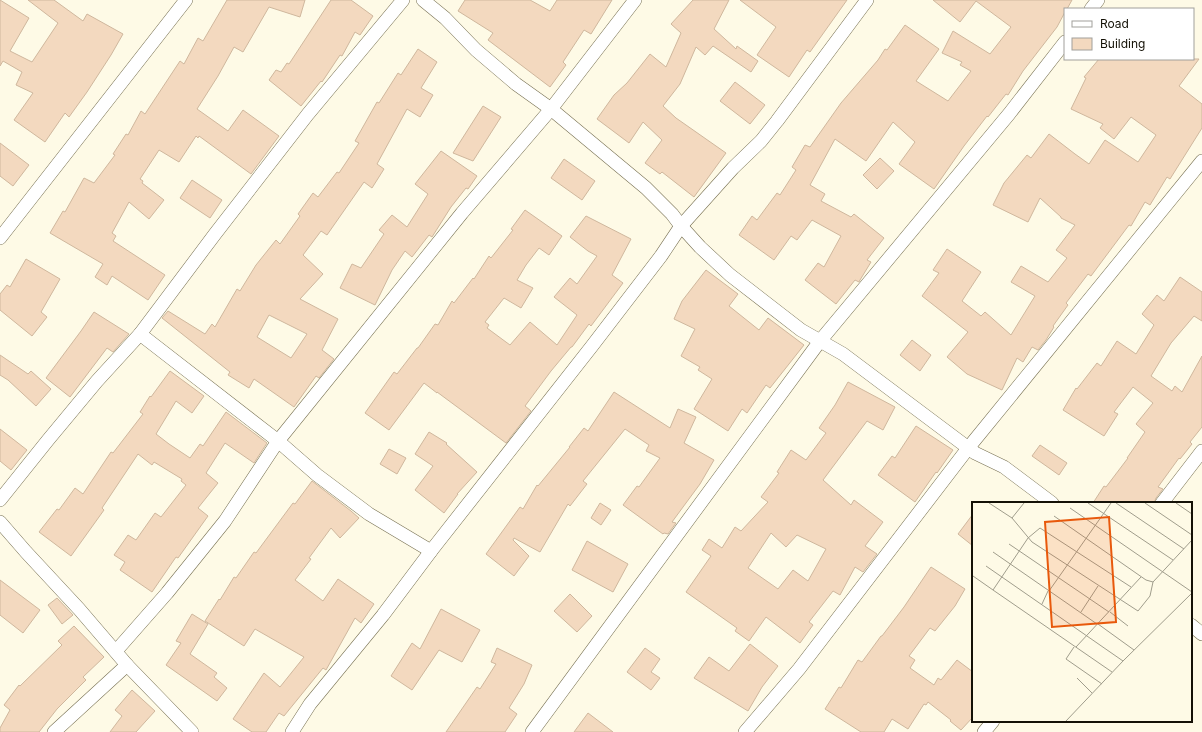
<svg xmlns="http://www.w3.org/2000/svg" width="1202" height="732" viewBox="0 0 1202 732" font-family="Inter,sans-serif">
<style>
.building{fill:#f3d9bf;stroke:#cfb79d;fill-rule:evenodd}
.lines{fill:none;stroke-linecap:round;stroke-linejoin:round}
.street-casing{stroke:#777052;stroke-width:14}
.street{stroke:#fff;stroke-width:13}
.inset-road{fill:none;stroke:#a09d8c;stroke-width:1}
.view{fill:#e8590c;fill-opacity:0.15;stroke:#e8590c;stroke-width:2}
.inset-edge{fill:none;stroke:#141106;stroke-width:2}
</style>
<rect width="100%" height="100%" fill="#fefae6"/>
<g class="building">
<polygon points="0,0 29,18 10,51 32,62 58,23 28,0 54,0 83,21 87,14 123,34 111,55 87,92 69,117 65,113 45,142 14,120 33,93 16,85 22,72 3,61 0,66"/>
<polygon points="227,0 305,0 300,17 269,7 243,52 234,47 218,76 197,109 228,131 243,110 279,136 251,174 199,136 198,138 196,136 179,162 159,150 140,179 143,181 142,183 164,200 149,219 129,202 112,233 116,236 113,241 165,275 148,300 112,276 107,285 95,277 103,264 50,233 63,211 65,212 84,178 94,183 115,155 113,154 126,134 128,135 141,111 145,114 180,61 184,64 198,38 203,41"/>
<polygon points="331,0 351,0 373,16 360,35 355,32 342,56 340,55 322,82 321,81 301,106 269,80 276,70 281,72 287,63 289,64"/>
<polygon points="465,0 530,0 550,11 557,0 612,0 591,34 584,30 563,62 566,65 550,87 488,40 493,33 458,11"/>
<polygon points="693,0 729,0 714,29 736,49 737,46 758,61 751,72 713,46 705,55 696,47 680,84 663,106 676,118 726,153 694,197 662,172 660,174 645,163 662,140 643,122 629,143 597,119 614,95 627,83 650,54 666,67 681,33 671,24"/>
<polygon points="740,0 847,0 810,52 807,50 789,77 757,55 776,27"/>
<polygon points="933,0 1072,0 1067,9 1065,9 1065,12 1057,27 1023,71 1008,95 1006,94 988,117 987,116 964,146 934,189 899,164 915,142 893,122 866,161 835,139 810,185 825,194 821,201 851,217 854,214 884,238 867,260 871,262 860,280 859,282 855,280 836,304 805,280 818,263 824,267 841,236 812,220 797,240 791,236 774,260 739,235 752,216 757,220 777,193 780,195 796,170 792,167 805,145 810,147 841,103 878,60 885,49 887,50 905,25 939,49 916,81 948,101 971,71 960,65 962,62 942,53 953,31 990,54 1011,27 976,1 960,22"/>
<path d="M418,49L437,62L421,88L433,95L420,117L407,109L377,164L384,169L372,188L364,182L327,235L321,231L303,255L323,274L300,299L338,319L322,350L334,359L319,378L316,376L294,407L254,379L249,388L228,375L230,372L162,318L168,311L205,334L212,324L215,327L237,289L240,291L256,265L276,240L280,244L300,216L298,214L313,193L318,197L337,172L339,173L359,143L355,141L377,102L379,103L398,73L401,75ZM269,315L307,334L291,358L257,337Z"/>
<polygon points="1099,59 1199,59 1179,86 1202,104 1202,128 1170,179 1167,177 1150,205 1145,202 1131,226 1129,225 1091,276 1088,274 1066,303 1068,305 1053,326 1054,327 1046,340 1038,350 1032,347 1023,362 1017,358 1002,390 967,374 947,357 968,332 922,296 939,273 933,270 947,249 981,272 962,301 981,316 985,312 1011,335 1035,296 1011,282 1021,266 1048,282 1067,258 1056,250 1075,225 1061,218 1061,217 1040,198 1028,222 993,205 1004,183 1027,155 1031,158 1049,134 1075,154 1089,164 1105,140 1138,162 1156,135 1131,117 1114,139 1100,128 1103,124 1071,109 1086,78 1084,77"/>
<polygon points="735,82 765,105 750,124 720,101"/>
<polygon points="483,106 501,117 473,161 453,153"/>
<polygon points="0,143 29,165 13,186 0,176"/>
<polygon points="441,151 477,176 468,189 466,188 451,207 432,237 429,235 412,257 405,251 392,270 375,305 340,288 352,264 361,268 384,234 379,230 392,215 407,227 428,194 415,184"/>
<polygon points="880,158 894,171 877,189 863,175"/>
<polygon points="564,159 595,181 582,200 551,178"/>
<polygon points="192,180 222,200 210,218 180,198"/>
<polygon points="525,210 562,236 549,255 539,248 526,265 517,280 533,288 521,308 504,298 485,322 489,325 487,328 510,345 530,322 557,345 577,315 554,297 570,278 577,284 597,256 588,251 570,237 586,216 631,239 612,275 623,283 591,326 589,324 572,347 571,347 551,371 525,406 531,411 506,443 437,392 437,393 424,383 389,430 365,413 394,372 397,374 417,348 418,348 435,324 438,325 452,301 454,303 473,278 474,279 489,256 491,258 513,230 511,229"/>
<polygon points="26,259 60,279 41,312 47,317 32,336 0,310 0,294 7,285 10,287"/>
<polygon points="706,270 738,294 729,306 759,330 768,318 804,345 770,388 766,385 747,413 742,409 728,431 694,409 712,379 698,370 700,367 681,356 695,329 674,319 682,301"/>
<polygon points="1180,277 1202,292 1202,321 1194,316 1171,343 1151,376 1172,391 1175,386 1182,392 1202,356 1202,427 1190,442 1192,444 1180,459 1179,458 1158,487 1163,489 1156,498 1154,503 1093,503 1104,486 1106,487 1128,458 1127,458 1145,432 1136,424 1153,403 1133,387 1114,412 1118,414 1104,436 1063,410 1076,388 1077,389 1097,363 1101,366 1117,341 1136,354 1154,325 1142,314 1157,295 1164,301"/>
<polygon points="94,312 129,334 113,352 107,348 70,397 46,378 81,331"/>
<polygon points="912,340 931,355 920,371 900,355"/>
<polygon points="0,355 28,374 31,371 51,389 36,406 8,380 0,375"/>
<polygon points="170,371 204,396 192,413 176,401 156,434 169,444 190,458 200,444 203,446 226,412 267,443 254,463 225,443 206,473 218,483 198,508 208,516 178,558 176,557 152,592 120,570 125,562 114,555 128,535 136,540 155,513 161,517 186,485 181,481 182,479 154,462 152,465 138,454 102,508 104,510 71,556 39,532 57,509 59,510 75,488 83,494 111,452 113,453 143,414 140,412 150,396 151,397"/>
<path d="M848,382L895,407L883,430L867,421L823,480L851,505L854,500L883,522L865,546L877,554L863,572L855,567L840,595L833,591L809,622L813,625L800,643L766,617L749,641L735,631L737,628L686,592L711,556L702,550L709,539L722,548L735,527L741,531L768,502L761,497L779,473L777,472L791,450L806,460L826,433L819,428L835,405ZM771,533L786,547L797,535L826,549L808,581L793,570L778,589L748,568Z"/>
<polygon points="614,392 670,428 678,409 696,417 684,443 714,460 700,484 672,522 676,523 668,534 664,533 663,534 623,505 637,486 639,487 660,458 646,451 649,445 625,429 583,481 587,484 570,506 568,504 540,552 514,538 513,540 529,556 514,576 486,554 520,507 523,509 537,485 538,486 570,447 569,447 584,428 588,431"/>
<polygon points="916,426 953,450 937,473 936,472 915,502 878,475 892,456 895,458"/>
<polygon points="0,429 27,450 11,470 0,461"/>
<polygon points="429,432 447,443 446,444 477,472 457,494 458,494 444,513 415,490 433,466 415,454"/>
<polygon points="1040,445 1067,463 1059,475 1032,456"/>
<polygon points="389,449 406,458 397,474 380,464"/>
<polygon points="312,481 351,511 359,518 340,538 331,528 309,558 311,559 295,580 323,601 338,579 374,604 361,623 355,618 326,670 323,668 284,716 279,713 266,732 252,732 233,719 264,673 280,687 304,657 255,629 244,646 205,621 219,599 220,600 234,577 236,578 254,552 256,553 293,503 295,504"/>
<polygon points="600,503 611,510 601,525 591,518"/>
<polygon points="973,514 973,546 958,534"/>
<polygon points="587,541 628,564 613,592 572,570"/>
<polygon points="931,567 965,589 955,606 935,631 930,628 909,656 915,660 910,668 934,685 938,678 941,680 957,660 973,672 973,717 961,730 950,721 951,720 928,702 926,705 924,704 908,729 892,719 884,732 861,732 825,709 839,687 841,688 858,660 862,662 881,636 882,636 904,607"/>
<polygon points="0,580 40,610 23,633 0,615"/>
<polygon points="570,594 592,616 577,632 554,611"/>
<polygon points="57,598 73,615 62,624 48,605"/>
<polygon points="441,609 480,630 462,662 439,650 412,690 391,676 412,643 420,649"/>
<polygon points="192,614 208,624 190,654 217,673 214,677 227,688 217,701 166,665 181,643 176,641"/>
<polygon points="74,626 104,657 83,677 86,680 57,709 39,732 0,732 0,728 10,710 4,705 19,685 20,686 62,645 58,641"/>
<polygon points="750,644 778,666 762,687 748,711 694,678 709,657 729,671"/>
<polygon points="497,648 532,665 524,684 509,708 517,714 505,732 446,732 477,687 480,689 496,664 491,662"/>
<polygon points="645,648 660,659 651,672 660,678 651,690 627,672"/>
<polygon points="132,690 155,711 136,732 110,732 122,716 115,710"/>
<polygon points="588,713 613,732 574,732"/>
</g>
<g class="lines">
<g class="street-casing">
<g id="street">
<polyline points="423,0 445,18 476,50 516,84 551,109 646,188 672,214 681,226 700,247 730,275 801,330 843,354 975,453 1004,467 1052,503"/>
<polyline points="1091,9 1098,0"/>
<polyline points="0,238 186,0"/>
<polyline points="140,334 278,441 317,475 369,514 431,551"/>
<polyline points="0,500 48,440 97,381 140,334 215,234 308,114 403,0"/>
<polyline points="1162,503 1202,451"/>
<polyline points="0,522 26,552 79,609 127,665 192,732"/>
<polyline points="1191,625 1202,634"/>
<polyline points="116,651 167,593 225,521 278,441 462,213 551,109 635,0"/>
<polyline points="54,732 127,665"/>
<polyline points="292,732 310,704 383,615 431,551 592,346 661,256 681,226 733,168 761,141 777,121 867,0"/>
<polyline points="532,732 820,341 1009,114 1065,42"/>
<polyline points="745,732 799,669 969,447 1202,161"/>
<polyline points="984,732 993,721"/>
</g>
</g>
<use href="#street" class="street"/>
</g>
<g transform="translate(972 502)">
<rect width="220" height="220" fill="#fefae6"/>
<path class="inset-road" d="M17,1L40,16L60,40L166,109L178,94L181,80L220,38M116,1L201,58M144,1L212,47M173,1L220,33M204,1L220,12M98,6L220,90M82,14L174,78L181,80M40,16L52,1M37,42L137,110M21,50L125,122M14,64L151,159M1,74L21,88M77,89L139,1M70,102L76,89M109,110L126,84M138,110L156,124M126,122L162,148M102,145L94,157L130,182M104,145L169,75M140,170L21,88L56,36L68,26L159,85M105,176L120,191M94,219L151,159L220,91"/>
<path class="view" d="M137,15L144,120L80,125L73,20Z"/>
<rect width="220" height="220" class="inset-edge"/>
</g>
<rect x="1064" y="8" width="130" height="52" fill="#ffffff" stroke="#a1a09b"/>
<rect x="1072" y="21" width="20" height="6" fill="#ffffff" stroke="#a1a09b"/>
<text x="1100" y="28" font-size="12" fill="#141106">Road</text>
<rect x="1072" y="38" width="20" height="12" fill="#f3d9bf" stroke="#a1a09b"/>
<text x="1100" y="48" font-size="12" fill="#141106">Building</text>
</svg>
